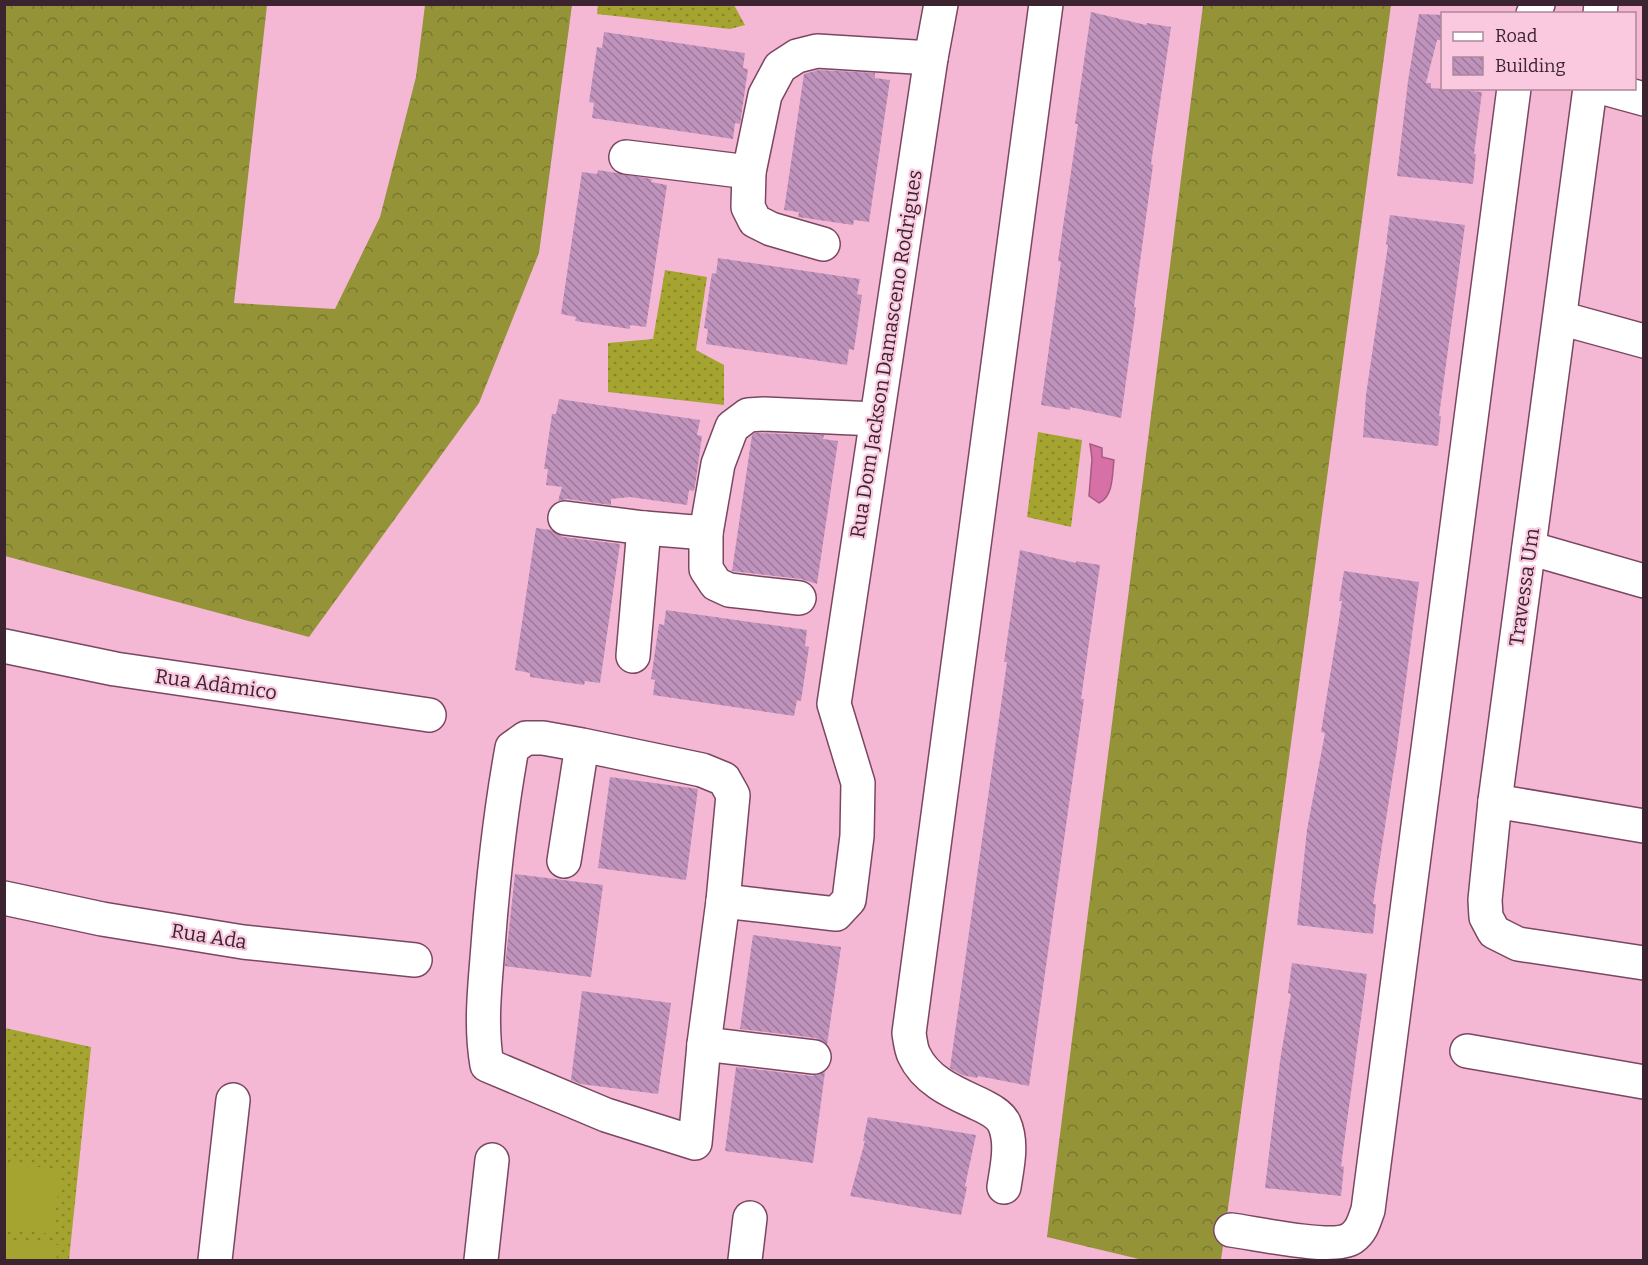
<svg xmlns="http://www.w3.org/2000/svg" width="1648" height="1265" viewBox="0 0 1648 1265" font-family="Bitter,serif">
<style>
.grass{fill:url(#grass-dots)}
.forest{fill:url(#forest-crowns)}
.pitch{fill:#a6a430}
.water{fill:#d670a6;stroke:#a85983;stroke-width:1.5}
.building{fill:url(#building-back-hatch)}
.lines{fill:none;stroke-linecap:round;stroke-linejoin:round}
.minor-casing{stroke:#7a4761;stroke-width:36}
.minor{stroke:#fff;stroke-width:33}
.labels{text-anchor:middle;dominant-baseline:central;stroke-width:4.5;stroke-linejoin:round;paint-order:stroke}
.street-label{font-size:20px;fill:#3b2430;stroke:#fac9e0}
</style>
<defs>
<pattern id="grass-dots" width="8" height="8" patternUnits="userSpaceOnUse" patternTransform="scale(1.5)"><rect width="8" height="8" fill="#a6a430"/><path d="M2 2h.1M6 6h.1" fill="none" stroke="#888529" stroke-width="1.8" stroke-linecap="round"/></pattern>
<pattern id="forest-crowns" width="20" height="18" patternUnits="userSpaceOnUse" patternTransform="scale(1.5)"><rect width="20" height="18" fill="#949338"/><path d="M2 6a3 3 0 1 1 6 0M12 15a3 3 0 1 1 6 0" fill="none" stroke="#7a7830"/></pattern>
<pattern id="building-back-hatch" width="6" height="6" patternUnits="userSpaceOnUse" patternTransform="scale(1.5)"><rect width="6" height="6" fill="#c093bd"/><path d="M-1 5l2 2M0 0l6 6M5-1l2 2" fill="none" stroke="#9d789a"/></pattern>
</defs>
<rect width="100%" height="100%" fill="#f4b8d5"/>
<g class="grass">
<polygon points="598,5 734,5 745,25 730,29 597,14"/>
<polygon points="665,270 707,277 696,350 724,365 724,405 608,392 608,343 653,339"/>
<polygon points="1038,432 1082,440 1071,527 1027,517"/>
<polygon points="5,1028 91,1047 69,1260 5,1260"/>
</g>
<g class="forest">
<polygon points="5,4 267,5 234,303 335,309 380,217 416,77 425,5 572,5 539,253 479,403 309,637 5,556"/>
<polygon points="1203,5 1391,5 1221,1260 1143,1260 1047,1237"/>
</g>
<g class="pitch">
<polygon points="4,1164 61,1169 53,1234 5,1229"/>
<polygon points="5,1240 59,1245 56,1260 5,1260"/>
</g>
<path class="water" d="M1090,444L1102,448V457L1114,460C1112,474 1114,496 1099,503L1089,496L1092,459Z"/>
<g class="building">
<polygon points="1091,12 1146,25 1147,23 1171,27 1151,164 1153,165 1134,307 1136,308 1121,418 1070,407 1070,410 1041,405 1061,262 1058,261 1078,124 1075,124"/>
<polygon points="1419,14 1443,15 1443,40 1437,40 1426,83 1431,83 1431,88 1482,92 1474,154 1476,154 1473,184 1397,176 1408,81"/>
<polygon points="604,32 745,53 743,68 748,69 740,124 735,123 733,139 592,118 594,103 589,102 597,47 602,48"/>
<polygon points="819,70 875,73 875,78 890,80 869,222 854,220 853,225 798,217 799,212 784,210 804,74"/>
<polygon points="598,170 652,179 651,182 667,185 646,327 630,325 630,329 575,321 576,317 561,314 582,172 597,174"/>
<polygon points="1390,215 1465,225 1439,416 1441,416 1438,446 1363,437 1366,395 1388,245 1386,244"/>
<polygon points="718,258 860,279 857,294 862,295 854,350 849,349 847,365 706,344 708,329 704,328 710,285 712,273 716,274"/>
<polygon points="559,399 700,420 697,435 702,436 696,479 694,491 689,490 687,505 630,497 611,499 611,505 567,499 558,501 562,487 546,485 548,469 544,469 552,414 556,414"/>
<polygon points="755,433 824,435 823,439 838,441 817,584 801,579 732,571 752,435"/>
<polygon points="536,528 551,530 563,537 620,544 600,683 585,681 584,685 530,677 530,673 515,670"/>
<polygon points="1020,550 1076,563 1076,561 1100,565 1081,699 1084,699 1029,1086 978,1076 977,1078 962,1075 950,1068 1007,662 1004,662"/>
<polygon points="1344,571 1419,582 1397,748 1373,904 1376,904 1373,934 1297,925 1307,830 1325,733 1321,732 1342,601 1339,601"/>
<polygon points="666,610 807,630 805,646 809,647 801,701 797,700 794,716 653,695 655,680 651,679 659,624 664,625"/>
<polygon points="610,777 698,789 686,880 598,868"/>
<polygon points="515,874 603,885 591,977 505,966"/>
<polygon points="753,935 841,947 827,1045 816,1038 740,1029"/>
<polygon points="1292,963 1367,974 1341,1166 1344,1167 1341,1196 1265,1188 1280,1061 1291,994 1288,993"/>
<polygon points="582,991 671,1003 658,1094 581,1084 571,1080"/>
<polygon points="736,1067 812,1076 825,1072 813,1163 725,1151"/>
<polygon points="868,1117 976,1135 965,1186 967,1187 961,1215 850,1196 865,1141 863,1141"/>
</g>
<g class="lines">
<g class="minor-casing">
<g id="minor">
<polyline points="1533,14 1538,4"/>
<polyline points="1600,14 1601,4"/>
<polyline points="1590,88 1495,801 1485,900 1486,917 1494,932 1518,944 1644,963"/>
<polyline points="1604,88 1644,99"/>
<polyline points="626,157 749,172"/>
<polyline points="823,244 771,229 755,221 748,207 749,172 765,95 780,67 797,56 817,51 931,58"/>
<polyline points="1560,318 1644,341"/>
<polyline points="565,518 644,528 706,533"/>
<polyline points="1529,548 1644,581"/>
<polyline points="799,598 729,590 716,584 706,569 706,533 718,464 732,427 748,415 764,414 876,419"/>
<polyline points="4,646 115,669 429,715"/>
<polyline points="633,656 644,528"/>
<polyline points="1495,801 1644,826"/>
<path d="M564,861L582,745L702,770L724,779L733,795L723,901L704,1044L695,1143L606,1115L487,1065C480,1025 485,986 488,946C493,879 500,814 512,748L526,738H543L582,745"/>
<polyline points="4,898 102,919 243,942 415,960"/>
<polyline points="723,901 836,914 849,900 857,836 858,783 834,704 931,58 941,4"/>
<polyline points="704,1044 814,1057"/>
<polyline points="1467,1051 1644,1082"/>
<path d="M1004,1187C1007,1167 1013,1143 1004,1123C1000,1115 991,1110 983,1106C958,1094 927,1083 914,1055C911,1049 910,1040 909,1033L1046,4"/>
<path d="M1231,1230C1256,1233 1333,1251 1352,1238C1362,1231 1364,1221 1368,1210L1514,88"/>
<polyline points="215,1260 233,1100"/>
<polyline points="481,1260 492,1160"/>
<polyline points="745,1260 750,1218"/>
</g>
</g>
<use href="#minor" class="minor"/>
</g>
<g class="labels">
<g class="street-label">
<text transform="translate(886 354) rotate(-81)">Rua Dom Jackson Damasceno Rodrigues</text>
<text transform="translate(1524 587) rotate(-82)">Travessa Um</text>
<text transform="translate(216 684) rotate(8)">Rua Adâmico</text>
<text transform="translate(209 936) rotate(9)">Rua Ada</text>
</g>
</g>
<rect width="1648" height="1265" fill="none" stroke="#3b2430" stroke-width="12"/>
<rect x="1441" y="12" width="195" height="78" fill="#fac9e0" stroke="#ae879a" stroke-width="1.5"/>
<rect x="1453" y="32" width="30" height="9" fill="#ffffff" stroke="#ae879a" stroke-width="1.5"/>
<text x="1495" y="42" font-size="18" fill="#3b2430">Road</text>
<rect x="1453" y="57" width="30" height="18" fill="url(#building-back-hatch)" stroke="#ae879a" stroke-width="1.5"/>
<text x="1495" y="72" font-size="18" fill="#3b2430">Building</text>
</svg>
